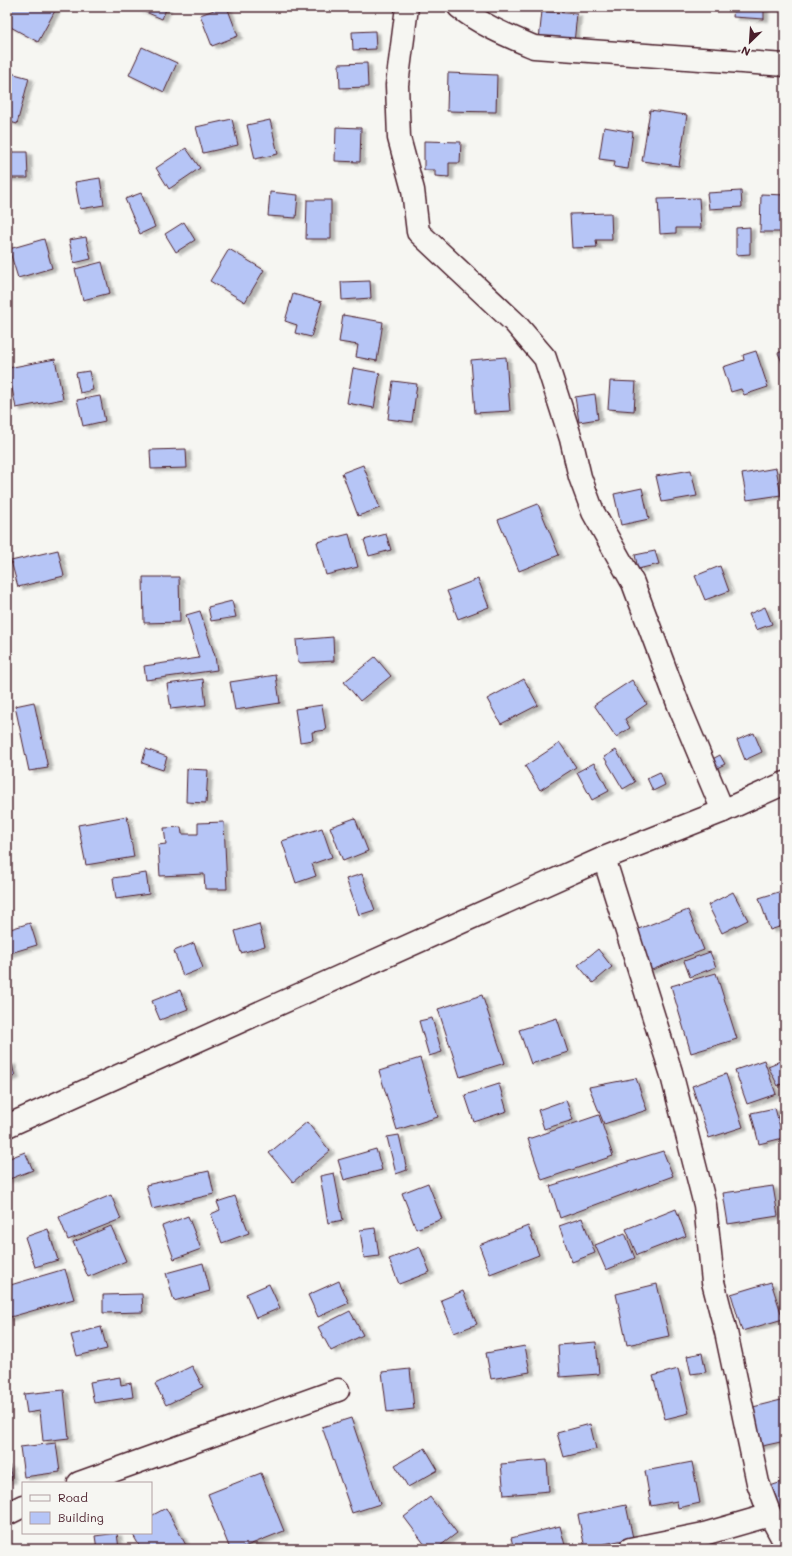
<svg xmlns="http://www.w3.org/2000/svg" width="792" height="1556" viewBox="0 0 792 1556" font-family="Mali,sans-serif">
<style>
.building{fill:#b6c5f6;stroke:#4a1f2b;filter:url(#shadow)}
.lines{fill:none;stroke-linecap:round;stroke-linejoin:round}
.minor-casing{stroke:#4a1f2b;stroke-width:25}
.major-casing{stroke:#4a1f2b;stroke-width:25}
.minor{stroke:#f6f6f2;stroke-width:22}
.major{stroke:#f6f6f2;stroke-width:22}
</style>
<defs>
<filter id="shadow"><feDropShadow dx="4.5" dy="2.5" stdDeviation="1" flood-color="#0004"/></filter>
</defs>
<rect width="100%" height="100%" fill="#f6f6f2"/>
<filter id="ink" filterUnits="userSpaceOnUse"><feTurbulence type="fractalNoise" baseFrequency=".025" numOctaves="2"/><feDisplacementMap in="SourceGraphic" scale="8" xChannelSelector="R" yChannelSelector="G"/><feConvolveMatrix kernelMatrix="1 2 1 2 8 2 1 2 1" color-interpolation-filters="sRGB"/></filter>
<g filter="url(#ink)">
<g class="building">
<polygon points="7,7 57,7 38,42 7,25"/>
<polygon points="134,7 167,7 162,19"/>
<polygon points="222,7 227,7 238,36 212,46 200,15"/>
<polygon points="734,7 764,7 764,19 733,17"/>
<polygon points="542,11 577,14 574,43 539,40"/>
<polygon points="375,31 376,49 353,50 352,32"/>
<polygon points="142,47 177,63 164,92 129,75"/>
<polygon points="367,63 368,87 340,88 339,64"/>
<polygon points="7,72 29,78 17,124 7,121"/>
<polygon points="448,73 497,75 496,112 447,111"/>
<polygon points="650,110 687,115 679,166 642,161"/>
<polygon points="232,119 238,145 203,153 196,127"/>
<polygon points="270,120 278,154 255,159 247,125"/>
<polygon points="336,127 361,128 360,162 335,161"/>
<polygon points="604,127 633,132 628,169 614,167 615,161 599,159"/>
<polygon points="424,141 461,142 460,163 449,163 449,177 435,176 435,170 424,170"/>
<polygon points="186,148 200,168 169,189 156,168"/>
<polygon points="7,152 27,152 28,178 7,178"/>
<polygon points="100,178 104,205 80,209 75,182"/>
<polygon points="741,191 742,207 709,209 707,193"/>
<polygon points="270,192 298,195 296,218 268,216"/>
<polygon points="141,193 155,227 140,234 125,199"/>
<polygon points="761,194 785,195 785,232 760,232"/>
<polygon points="699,198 701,228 676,228 676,233 660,234 658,199"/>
<polygon points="307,200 331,200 331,239 306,239"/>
<polygon points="611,213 612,240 596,240 597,247 572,248 570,214"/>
<polygon points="184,222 195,240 176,252 165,234"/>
<polygon points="750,227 750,254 736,255 736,228"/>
<polygon points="86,237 91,259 74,263 69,240"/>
<polygon points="44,239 52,268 18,278 9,249"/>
<polygon points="229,249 264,270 245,302 210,281"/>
<polygon points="102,262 110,293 83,300 75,269"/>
<polygon points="370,281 371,298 342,300 341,282"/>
<polygon points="293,294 322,302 311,337 295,333 297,325 285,321"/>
<polygon points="343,315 383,322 377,361 356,357 358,345 339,342"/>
<polygon points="785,350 785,369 778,353"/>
<polygon points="756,351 768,387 744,395 741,389 731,392 723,367 744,360 743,355"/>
<polygon points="506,357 510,411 475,413 471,360"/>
<polygon points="55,359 63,399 16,408 8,368"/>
<polygon points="353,368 380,373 374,408 347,403"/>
<polygon points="89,371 93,390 80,393 76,373"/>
<polygon points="393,381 417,384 412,422 388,419"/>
<polygon points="610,381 636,382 634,411 608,409"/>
<polygon points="595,394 598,419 579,422 575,397"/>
<polygon points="100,396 105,421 83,426 77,400"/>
<polygon points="186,449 187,468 151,469 150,450"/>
<polygon points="363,465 380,508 358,516 342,473"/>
<polygon points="776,468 781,495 747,500 742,474"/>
<polygon points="691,470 697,496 662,502 656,476"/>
<polygon points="642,488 649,519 621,525 614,494"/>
<polygon points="538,504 559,555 519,571 498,520"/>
<polygon points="349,534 358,567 326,575 317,542"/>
<polygon points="386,534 391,550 369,556 364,540"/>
<polygon points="58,550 64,576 18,587 11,561"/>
<polygon points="655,551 659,564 638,569 635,555"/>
<polygon points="720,566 729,591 705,600 695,576"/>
<polygon points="143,577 179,577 180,622 144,623"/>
<polygon points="478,579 489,607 458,619 447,591"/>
<polygon points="232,601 236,617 211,621 208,607"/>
<polygon points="765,607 772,624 756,630 749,614"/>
<polygon points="200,611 215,656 217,670 146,680 144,666 199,658 186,615"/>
<polygon points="333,637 334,661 298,663 296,640"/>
<polygon points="375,657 391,676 360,701 344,682"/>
<polygon points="276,675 280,703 235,710 230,682"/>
<polygon points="203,679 206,705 171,709 167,684"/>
<polygon points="524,679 538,705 501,724 487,699"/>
<polygon points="632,680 647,704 625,719 630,728 616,737 594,705"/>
<polygon points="34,702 48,768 29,771 15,706"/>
<polygon points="322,705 326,730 312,732 313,740 300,742 295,709"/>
<polygon points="754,733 762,752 745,760 737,740"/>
<polygon points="560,743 576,767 540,790 525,766"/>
<polygon points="146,749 167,757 163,770 142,763"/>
<polygon points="616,750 635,782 623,789 604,757"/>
<polygon points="720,755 725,764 709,772 705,763"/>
<polygon points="594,763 609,791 592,800 577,772"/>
<polygon points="187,769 208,770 206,803 186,802"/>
<polygon points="660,772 665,785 653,791 647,778"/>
<polygon points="127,816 134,857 86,865 78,825"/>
<polygon points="355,818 368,851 343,861 330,827"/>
<polygon points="224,822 227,889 205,889 204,874 160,876 158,845 166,844 164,828 181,827 182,834 198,834 198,823"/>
<polygon points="322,828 332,857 312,864 316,876 296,883 282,841"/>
<polygon points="146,873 149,894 116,899 113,878"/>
<polygon points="362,874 375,910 359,915 346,879"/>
<polygon points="785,890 785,925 770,930 759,898"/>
<polygon points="733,892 748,920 722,933 708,905"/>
<polygon points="688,910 704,950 649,971 633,931"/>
<polygon points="30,923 37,945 7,954 7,930"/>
<polygon points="259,924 265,946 241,953 235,931"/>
<polygon points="194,943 203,968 183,976 174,951"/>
<polygon points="598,949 612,967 593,983 578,965"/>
<polygon points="710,952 716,967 690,977 684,961"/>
<polygon points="716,973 737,1039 691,1053 671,986"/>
<polygon points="180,990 188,1009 160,1020 152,1001"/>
<polygon points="482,995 505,1063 460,1077 438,1009"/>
<polygon points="432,1018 442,1052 429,1056 419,1021"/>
<polygon points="557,1018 568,1052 531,1064 519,1030"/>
<polygon points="420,1058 438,1117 397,1130 379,1071"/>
<polygon points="785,1059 785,1082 778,1086 768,1066"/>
<polygon points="764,1060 776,1094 747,1104 735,1070"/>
<polygon points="11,1062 15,1076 7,1079 7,1064"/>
<polygon points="726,1074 743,1127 709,1138 692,1086"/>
<polygon points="636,1078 647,1110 604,1124 589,1087"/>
<polygon points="499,1084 507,1111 474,1122 465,1095"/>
<polygon points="566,1100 573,1120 544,1129 538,1110"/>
<polygon points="775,1108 783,1138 759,1144 751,1113"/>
<polygon points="599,1115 613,1156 542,1180 528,1139"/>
<polygon points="307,1122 330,1151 293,1182 269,1153"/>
<polygon points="399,1135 407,1170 396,1174 387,1137"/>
<polygon points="376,1149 382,1170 344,1180 338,1160"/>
<polygon points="663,1151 673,1176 560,1218 550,1186"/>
<polygon points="25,1152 33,1170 7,1180 7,1159"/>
<polygon points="209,1171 214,1194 152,1209 146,1185"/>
<polygon points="334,1173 343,1220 328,1223 320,1176"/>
<polygon points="428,1183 442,1219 416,1229 402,1193"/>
<polygon points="773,1186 778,1216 728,1224 723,1193"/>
<polygon points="111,1195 121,1219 68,1240 59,1217"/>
<polygon points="235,1196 249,1233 222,1243 211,1214 220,1210 217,1202"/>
<polygon points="676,1209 686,1236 637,1255 626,1229"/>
<polygon points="188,1216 201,1249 174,1259 162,1226"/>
<polygon points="582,1218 595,1253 572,1262 559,1226"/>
<polygon points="111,1226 126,1261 88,1277 73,1242"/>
<polygon points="528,1226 539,1255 490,1274 479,1245"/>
<polygon points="375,1228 379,1256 364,1258 360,1230"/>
<polygon points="48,1229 58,1260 35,1267 25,1237"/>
<polygon points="625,1233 635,1258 606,1270 595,1245"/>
<polygon points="420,1247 430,1272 399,1284 389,1259"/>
<polygon points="203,1263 210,1291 174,1301 166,1273"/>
<polygon points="65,1269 74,1299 7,1318 7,1286"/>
<polygon points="339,1281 349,1303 318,1317 308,1295"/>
<polygon points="771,1282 783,1319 742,1331 731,1294"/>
<polygon points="269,1284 280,1308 256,1318 246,1294"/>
<polygon points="657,1284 669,1336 627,1345 616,1294"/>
<polygon points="463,1291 477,1324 454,1333 441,1300"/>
<polygon points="142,1294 143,1312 103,1313 103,1295"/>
<polygon points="350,1311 363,1335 331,1351 318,1327"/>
<polygon points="101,1327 107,1349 77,1356 71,1335"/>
<polygon points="596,1342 599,1374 560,1377 558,1345"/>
<polygon points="525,1346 530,1372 491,1379 486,1353"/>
<polygon points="702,1353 706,1372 691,1374 687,1356"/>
<polygon points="192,1366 203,1387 166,1405 155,1384"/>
<polygon points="410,1369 414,1409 387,1412 382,1372"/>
<polygon points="678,1369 689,1413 665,1419 653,1376"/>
<polygon points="120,1377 121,1385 131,1383 133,1397 94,1403 90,1382"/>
<polygon points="64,1390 69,1438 43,1441 40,1411 27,1413 24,1394"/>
<polygon points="785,1399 785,1441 758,1447 749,1408"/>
<polygon points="351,1418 380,1504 352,1513 322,1427"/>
<polygon points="590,1424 596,1449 564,1457 557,1433"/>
<polygon points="56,1443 60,1472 24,1477 20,1447"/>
<polygon points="425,1448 438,1470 408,1487 395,1465"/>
<polygon points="547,1460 549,1491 504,1495 501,1464"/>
<polygon points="692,1462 700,1503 678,1508 677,1501 651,1506 645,1471"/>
<polygon points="9,1465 12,1480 7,1481 7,1466"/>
<polygon points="261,1473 284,1531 239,1549 230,1549 208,1494"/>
<polygon points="785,1481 785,1515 778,1518 767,1487"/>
<polygon points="430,1497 457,1533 436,1549 428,1549 404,1517"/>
<polygon points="626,1505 633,1538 585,1548 578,1515"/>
<polygon points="166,1508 188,1549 141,1549 132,1533 151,1533 151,1516"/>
<polygon points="560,1526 566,1549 514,1549 511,1538"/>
<polygon points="117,1533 119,1549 97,1549 95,1536"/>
</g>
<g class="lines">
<g class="minor-casing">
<g id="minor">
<polyline points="407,7 397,85 399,138 413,190 418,232 515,323 545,358 571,439 580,477 593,512 633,583 679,706 723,811"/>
<path d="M459,7C481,25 508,36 534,47L785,65"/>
<polyline points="604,858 671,1072 705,1205 713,1282 726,1332 758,1483 770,1515 785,1543"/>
<polyline points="79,1483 338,1390"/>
<polyline points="7,1514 23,1506"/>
<polyline points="630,1549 704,1534 770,1515"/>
</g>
</g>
<g class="major-casing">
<polyline id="major" points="7,1126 604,858 723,811 785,783"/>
</g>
<use href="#minor" class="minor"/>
<use href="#major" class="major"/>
</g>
</g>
<rect width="792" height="1556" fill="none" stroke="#f6f6f2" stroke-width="24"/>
<rect x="12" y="12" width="768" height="1532" fill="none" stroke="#4a1f2b" stroke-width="1.5" filter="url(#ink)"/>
<rect x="22" y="1482" width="130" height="52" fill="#f6f6f2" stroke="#b1a0a2"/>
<rect x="30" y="1495" width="20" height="6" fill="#f6f6f2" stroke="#b1a0a2"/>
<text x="58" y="1502" font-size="12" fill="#4a1f2b">Road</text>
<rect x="30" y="1512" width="20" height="12" fill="#b6c5f6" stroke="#b1a0a2"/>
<text x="58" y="1522" font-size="12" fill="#4a1f2b">Building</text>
<g transform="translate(750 42) rotate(205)" stroke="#f6f6f2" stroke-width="3" paint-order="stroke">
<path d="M0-3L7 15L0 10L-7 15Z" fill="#4a1f2b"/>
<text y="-6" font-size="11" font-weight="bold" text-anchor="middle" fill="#4a1f2b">N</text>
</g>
</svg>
